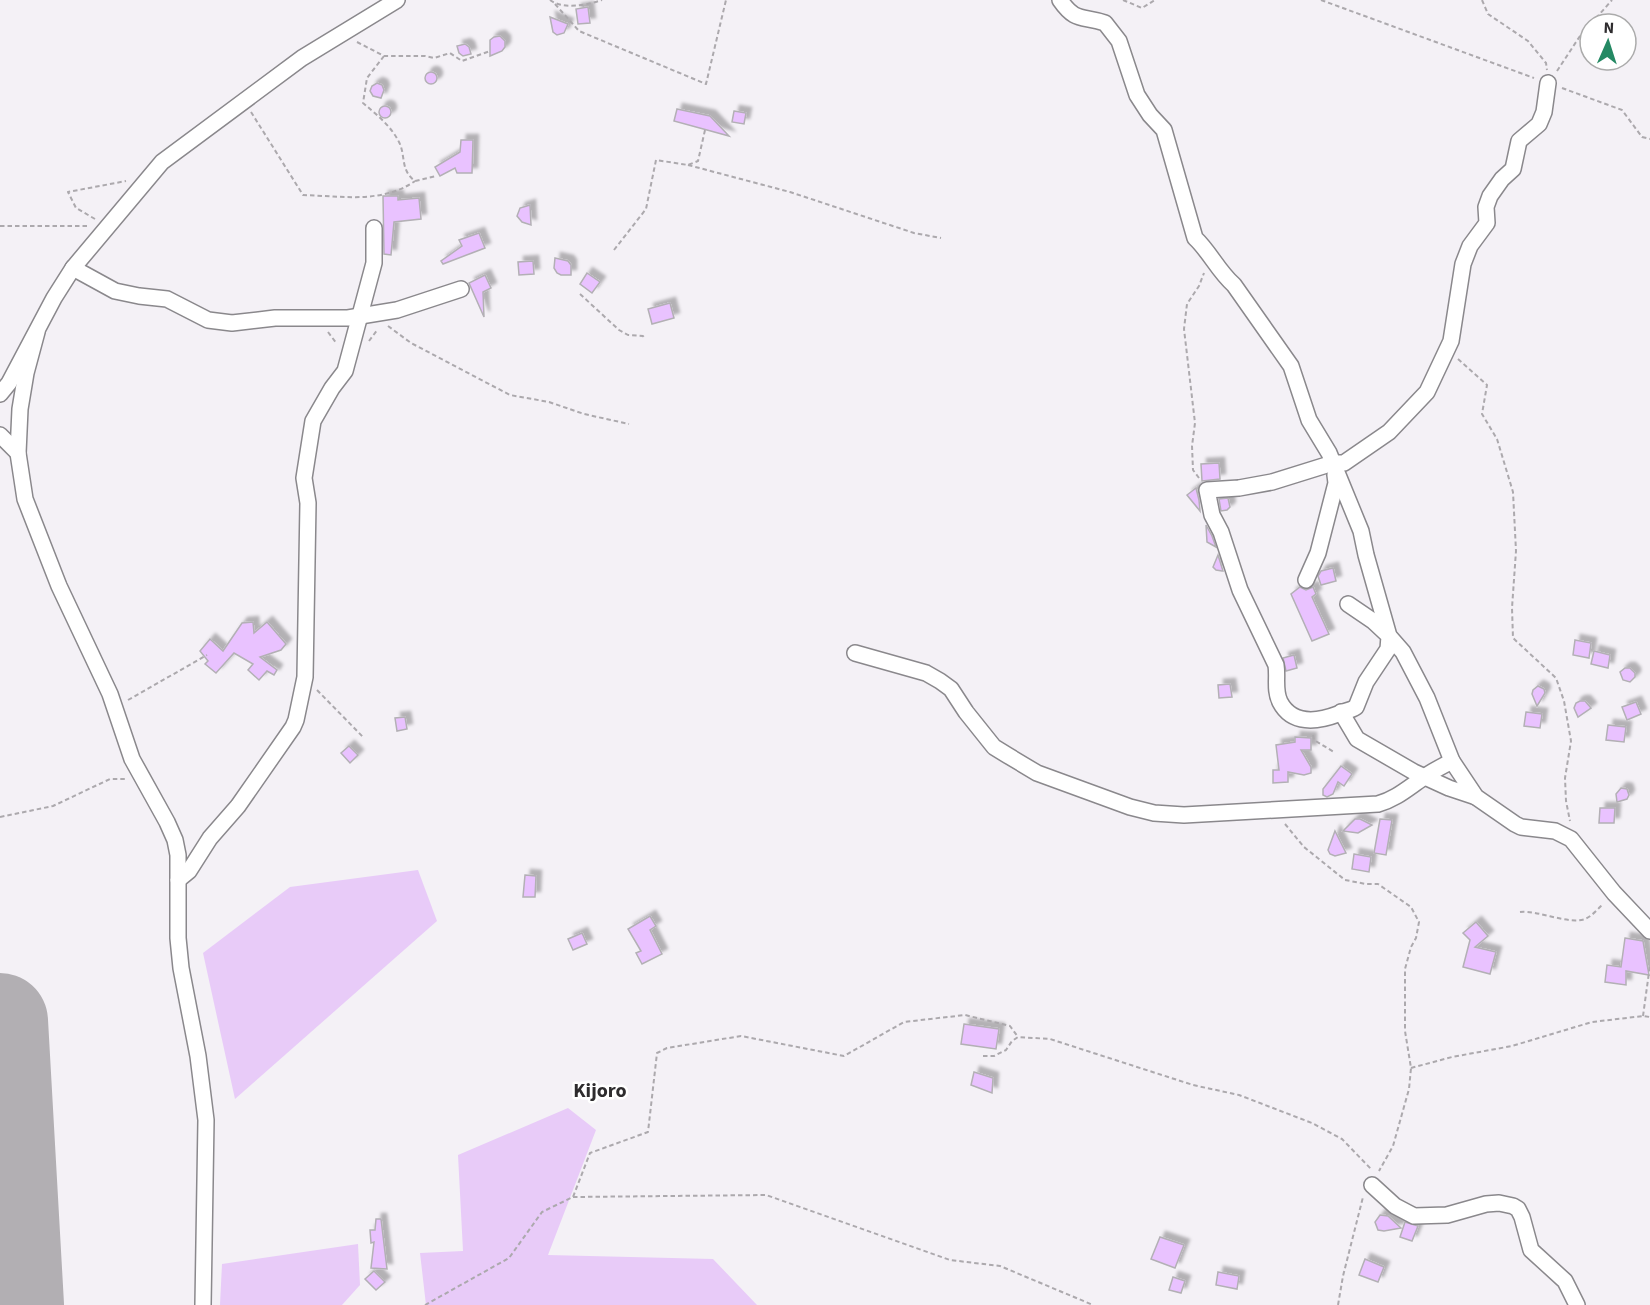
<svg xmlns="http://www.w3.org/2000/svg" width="1650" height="1305" viewBox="0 0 1650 1305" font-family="'Source Sans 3',sans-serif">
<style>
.green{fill:#e8cbf8}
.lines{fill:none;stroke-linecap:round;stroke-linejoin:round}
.runway{stroke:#b2afb3;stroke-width:96}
.building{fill:#e9c2ff;stroke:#b3b0b5;stroke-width:1.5;filter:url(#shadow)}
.minor-casing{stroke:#8a888c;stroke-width:18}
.path{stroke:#aca9ad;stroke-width:2;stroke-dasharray:4.5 3;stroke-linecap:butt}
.minor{stroke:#fff;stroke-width:15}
.labels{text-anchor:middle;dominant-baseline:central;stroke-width:5;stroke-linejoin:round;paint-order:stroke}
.quarter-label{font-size:20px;font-weight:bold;fill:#2e2c2e;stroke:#fff}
</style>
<defs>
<filter id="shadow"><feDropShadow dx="5.5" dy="-5.5" stdDeviation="1.5" flood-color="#0004"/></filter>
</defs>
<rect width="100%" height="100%" fill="#f4f1f6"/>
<g class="green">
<polygon points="418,870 437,921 235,1099 203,953 290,887"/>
<polygon points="568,1108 596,1130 548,1255 713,1259 757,1305 426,1305 420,1253 463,1251 458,1155"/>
<polygon points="358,1244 360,1285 342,1305 220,1305 222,1264"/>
</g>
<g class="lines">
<polyline class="runway" points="0,1021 16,1305"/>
</g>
<g class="building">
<polygon points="588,7 590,23 578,24 576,9"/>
<polygon points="550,17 568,24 564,33 557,35 553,32"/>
<polygon points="500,36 505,41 505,47 502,51 490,56 490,40 494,37"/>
<polygon points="465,44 469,47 471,54 463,56 459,53 457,46"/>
<circle cx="431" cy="78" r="6"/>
<polygon points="377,83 382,85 384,90 381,98 373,96 370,91 372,86"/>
<circle cx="385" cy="112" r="6"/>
<polygon points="677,109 710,116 729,136 674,121"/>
<polygon points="734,111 746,113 744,124 732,122"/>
<polygon points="461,140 473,140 472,173 457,173 455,168 440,176 435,167 460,152"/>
<polygon points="383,196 398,196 398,200 419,198 421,219 394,222 391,255 384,254"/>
<polygon points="530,205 531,225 522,222 517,216 520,208"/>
<polygon points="479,233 485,248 443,264 441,261 462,246 459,240"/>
<polygon points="555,258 568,261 571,265 571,275 561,275 557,273 554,268"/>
<polygon points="533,261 534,274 519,275 518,262"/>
<polygon points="587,273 600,282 592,293 580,284"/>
<polygon points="485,275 491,288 483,292 484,317 469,283"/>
<polygon points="670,303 674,318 652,324 648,309"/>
<polygon points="1219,463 1220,479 1202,481 1201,464"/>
<polygon points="1196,488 1199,500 1200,511 1187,495"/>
<polygon points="1228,498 1230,507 1227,510 1221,511 1219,499"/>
<polygon points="1206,525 1212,536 1216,547 1207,542"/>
<polygon points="1218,555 1223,571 1222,571 1216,570 1213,567"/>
<polygon points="1333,568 1336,581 1321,585 1318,576 1321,571"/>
<polygon points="1300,587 1306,590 1313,587 1316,594 1312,597 1329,634 1312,641 1291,594"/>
<polygon points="253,622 254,633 267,622 286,644 281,650 260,657 277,670 274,675 267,671 259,680 248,670 253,664 234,653 216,673 205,664 208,661 200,651 210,639 223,651 242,623"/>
<polygon points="1575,640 1591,643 1589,658 1573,655"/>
<polygon points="1594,651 1610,655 1608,668 1591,664"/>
<polygon points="1294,655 1297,668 1286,671 1283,658"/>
<polygon points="1625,668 1630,668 1635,673 1635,677 1630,682 1623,680 1620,672"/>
<polygon points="1230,684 1232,697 1219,698 1218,685"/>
<polygon points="1538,686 1544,689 1545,693 1537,706 1532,694 1533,690"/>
<polygon points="1580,701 1585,701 1591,708 1578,717 1574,708 1576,703"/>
<polygon points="1636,702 1641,714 1627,720 1622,707"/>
<polygon points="1526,712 1542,714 1540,728 1524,726"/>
<polygon points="405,717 407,729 397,731 395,718"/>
<polygon points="1608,725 1626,727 1624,742 1606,740"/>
<polygon points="1295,737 1311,738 1311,750 1301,750 1311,767 1311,773 1304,775 1288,772 1288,782 1273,783 1273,770 1279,770 1276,745 1295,742"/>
<polygon points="349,746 358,755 350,763 341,753"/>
<polygon points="1341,766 1352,774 1344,786 1338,782 1333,794 1327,797 1323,795 1323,789"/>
<polygon points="1621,788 1627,789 1629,795 1627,799 1617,802 1616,794"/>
<polygon points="1600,808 1615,808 1614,823 1599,823"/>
<polygon points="1355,819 1360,819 1372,825 1358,833 1343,831"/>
<polygon points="1380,819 1392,820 1386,855 1374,853"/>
<polygon points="1335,831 1346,853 1335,856 1330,854 1328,850"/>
<polygon points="1354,854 1371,857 1369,872 1352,869"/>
<polygon points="525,875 536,876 535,897 523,897"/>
<polygon points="650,916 656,926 650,930 662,954 642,964 636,953 641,951 628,929"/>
<polygon points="1476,922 1488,936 1475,947 1496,952 1490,974 1463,967 1470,940 1463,933"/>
<polygon points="582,933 587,944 573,950 568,939"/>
<polygon points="1625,938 1643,941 1649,975 1626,971 1626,985 1605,982 1607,965 1621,967"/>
<polygon points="964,1024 999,1029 996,1049 961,1044"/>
<polygon points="974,1072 993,1078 992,1093 971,1085"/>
<polygon points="1380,1215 1388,1216 1401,1228 1384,1231 1378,1230 1375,1222"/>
<polygon points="376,1219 381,1219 387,1269 371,1268 374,1242 371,1243 370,1230 375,1230"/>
<polygon points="1405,1222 1418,1226 1412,1241 1400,1237"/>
<polygon points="1160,1237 1184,1245 1175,1268 1151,1259"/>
<polygon points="1365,1259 1384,1267 1378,1282 1359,1275"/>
<polygon points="374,1271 385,1282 376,1290 365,1279"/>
<polygon points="1218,1272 1239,1276 1237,1289 1216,1285"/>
<polygon points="1173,1277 1185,1281 1181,1293 1169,1290"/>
</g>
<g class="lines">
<g class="minor-casing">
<g id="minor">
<path d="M1060,0C1076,23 1082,15 1105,23L1119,41L1137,95L1150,115L1164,130L1195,238C1210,252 1218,271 1234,285L1291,366L1309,420L1329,453L1361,531L1366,555L1389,636L1403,652L1427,698L1452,761L1476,797L1515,824L1521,827L1555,831L1571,839L1614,893L1650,931"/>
<polyline points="73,268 115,291 139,296 167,299 208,320 232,323 275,318 348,318 397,310 461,289"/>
<polyline points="37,332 26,373 20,409 18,453 25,499 59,586 110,694 132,759 167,822 175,840 178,855 178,938 181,968 198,1056 206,1120 203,1305"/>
<polyline points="0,394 9,383 54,298 73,268 162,162 302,58 397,0"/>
<polyline points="0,435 18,453"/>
<polyline points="1306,580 1318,553 1336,483 1335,475"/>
<path d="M1348,604L1373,621L1389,636L1388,649L1366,682L1356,707C1350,711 1344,711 1338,714C1317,722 1292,725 1280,702C1274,690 1278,677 1276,665L1240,590L1221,532L1212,515L1207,490L1239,488L1272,482L1333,463H1344L1389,432L1427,392L1451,341L1463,264L1470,246L1487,223L1486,207L1490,196L1502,179L1513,169L1519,141L1539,124L1544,112L1548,83"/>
<path d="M855,653L926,673L940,681L951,689L966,712L994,747L1007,755L1037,773L1130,807L1154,813L1184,815L1378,804C1396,799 1408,788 1423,778C1432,771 1443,766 1452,761"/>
<polyline points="1341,712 1357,739 1414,772 1449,788 1476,797"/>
<polyline points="178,880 189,871 210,838 238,806 293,727 296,720 305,677 308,503 304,478 313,421 332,388 345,371 374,263 374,228"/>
<polyline points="1372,1185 1395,1206 1414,1216 1447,1215 1486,1204 1499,1203 1513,1206 1518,1209 1522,1217 1531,1250 1565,1281 1577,1305"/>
</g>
</g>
<g class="path">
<path d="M550,0C563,10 588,5 602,0"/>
<polyline points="1123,0 1142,8 1155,0"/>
<polyline points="1321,0 1534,78"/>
<polyline points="1482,0 1488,14 1528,41 1546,63 1547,70"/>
<polyline points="555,4 579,31 706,84 726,0"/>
<polyline points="1591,24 1612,0"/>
<polyline points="357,42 384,56 425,56 434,58 450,53 462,61 490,51"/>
<path d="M384,56L367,78L363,103C376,114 391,126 399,142C406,156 400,170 415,181L436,176"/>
<polyline points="1557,71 1580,36 1590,25"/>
<polyline points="1562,88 1622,110 1642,137 1650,139"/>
<path d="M251,112L303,195C341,196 382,204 415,181"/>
<polyline points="688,165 790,192 914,233 941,238"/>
<polyline points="95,219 76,208 68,192 126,181"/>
<polyline points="0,226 89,226"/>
<polyline points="614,250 646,209 656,160 688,165 698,161 705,130"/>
<polyline points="580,294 619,330 628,335 643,336 645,339"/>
<polyline points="388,326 411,343 510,395 549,402 584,414 629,424"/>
<polyline points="328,332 337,344"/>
<polyline points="369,341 378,329"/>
<polyline points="1458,359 1487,385 1482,414 1497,439 1513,492 1516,551 1512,608 1513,638 1556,678 1564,701 1571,741 1565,778 1566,801 1570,821"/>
<polyline points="1199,478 1193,470 1192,446 1195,423 1184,329 1187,304 1199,286 1204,273"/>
<polyline points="317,690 363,737"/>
<polyline points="128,700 207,655"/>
<polyline points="1313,735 1314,740 1334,752"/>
<polyline points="0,817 53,806 110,779 125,779"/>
<polyline points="1285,824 1304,847 1345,880 1366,884 1378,884 1411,907 1419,922 1416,938 1411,947 1405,969 1405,1031 1411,1068 1409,1089 1393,1146 1379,1171"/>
<path d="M1520,912C1539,910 1568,925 1585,919C1592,916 1598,909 1603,904"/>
<polyline points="1643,1016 1650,965"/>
<polyline points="983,1056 994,1056 1006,1050 1012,1041 1018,1037 1050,1039 1193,1085 1239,1095 1312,1123 1342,1139 1372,1170"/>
<polyline points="1411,1068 1452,1057 1512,1046 1592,1022 1643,1016 1650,1017"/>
<polyline points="573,1197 766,1195 950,1260 1000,1266 1093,1305"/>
<polyline points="425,1305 509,1258 542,1212 573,1197 590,1153 648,1132 657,1053 667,1048 741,1036 844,1056 904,1022 965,1015 1010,1026 1018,1037"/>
<polyline points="1338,1305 1343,1276 1363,1197"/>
</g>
<use href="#minor" class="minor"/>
</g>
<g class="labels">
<g class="quarter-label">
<text x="600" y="1091">Kijoro</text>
</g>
</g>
<g transform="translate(1608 42) rotate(3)"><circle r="28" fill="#ffffff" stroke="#ababab" stroke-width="1.5"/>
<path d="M0-4.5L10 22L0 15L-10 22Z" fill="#248963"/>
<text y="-9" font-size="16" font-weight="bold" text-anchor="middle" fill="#2e2c2e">N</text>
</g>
</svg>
